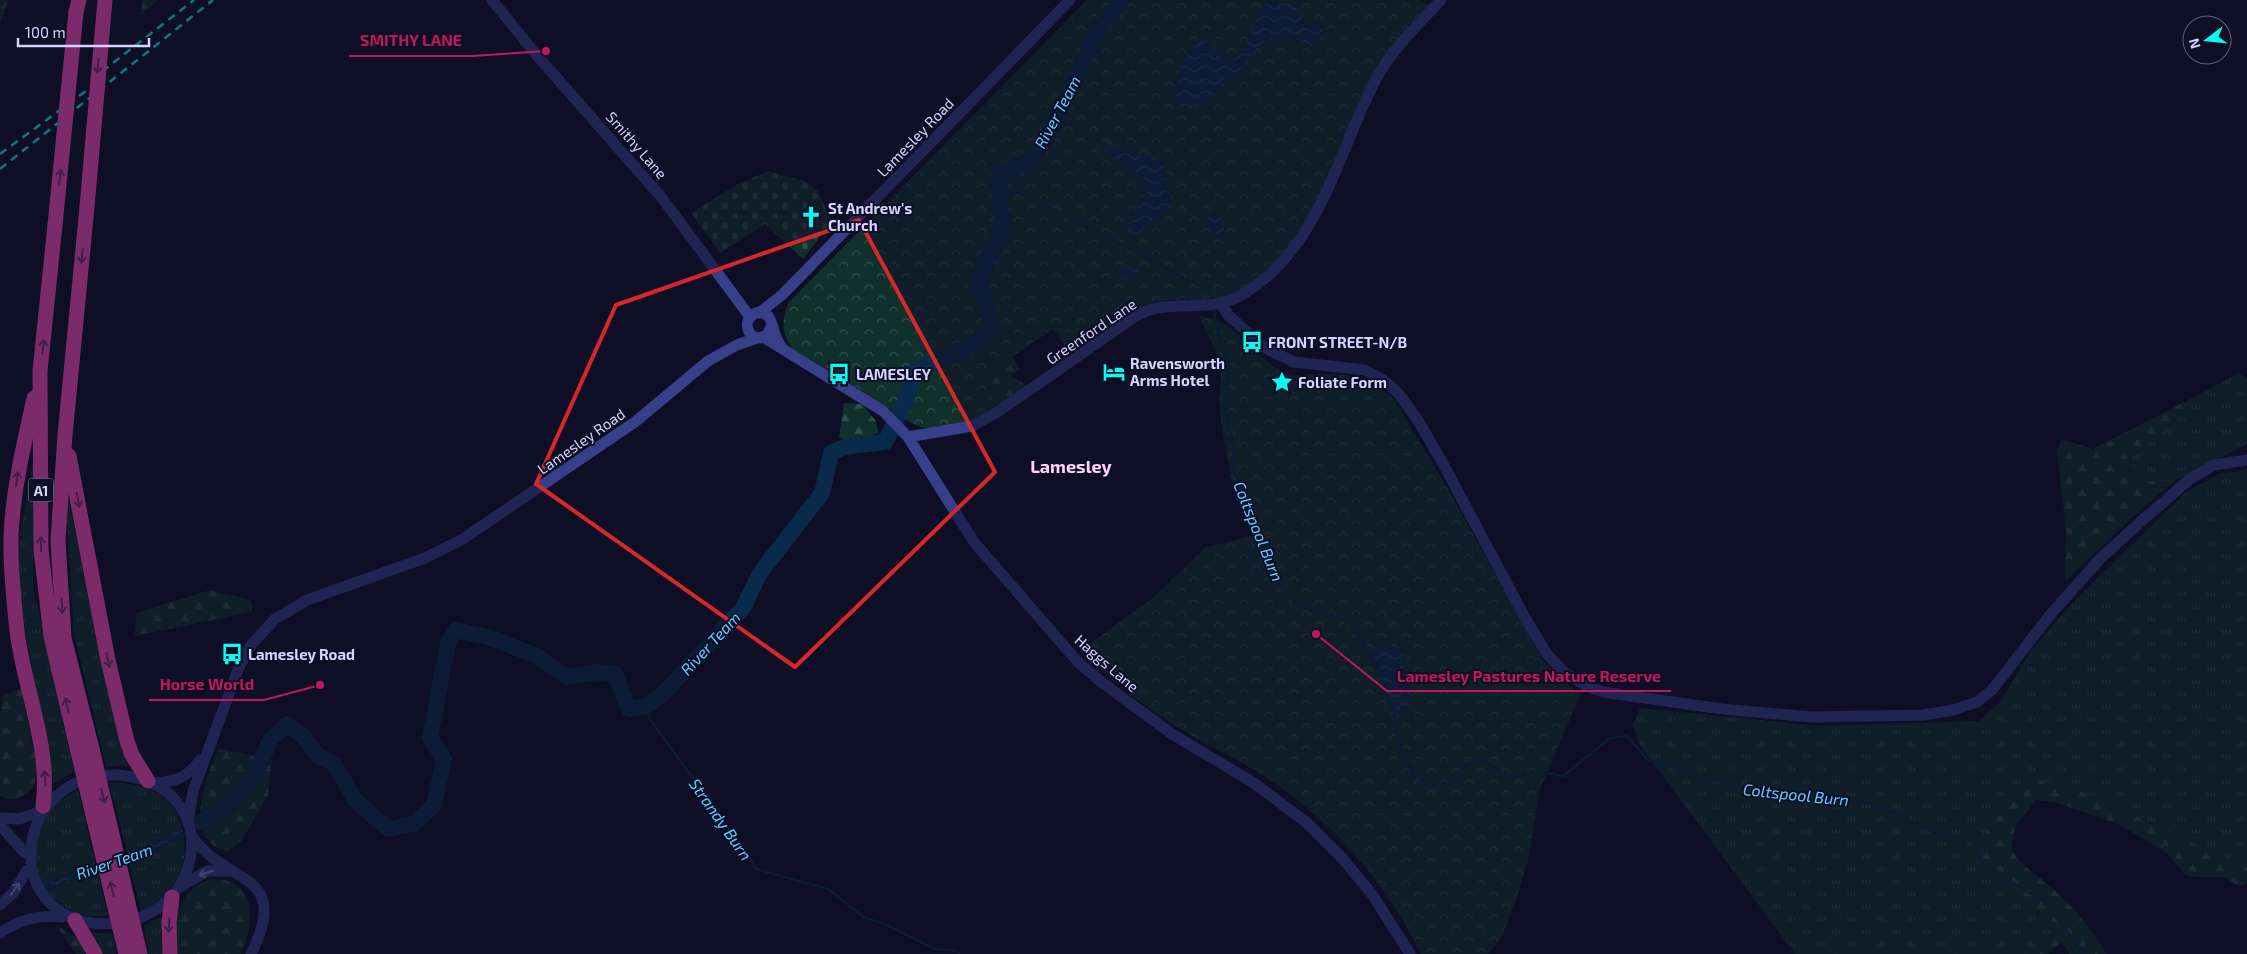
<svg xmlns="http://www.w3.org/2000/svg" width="2247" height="954" viewBox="0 0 2247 954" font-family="'Exo 2',sans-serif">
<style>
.grass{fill:url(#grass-tufts)}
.forest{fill:url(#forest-firs)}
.cemetery{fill:url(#cemetery-stones)}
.park{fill:url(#park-crowns)}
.water{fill:url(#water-waves)}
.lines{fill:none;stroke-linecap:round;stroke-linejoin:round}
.stream{stroke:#092a4a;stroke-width:2.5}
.river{stroke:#092a4a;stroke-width:16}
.minor{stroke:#363f88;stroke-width:11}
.highway{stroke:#ff4ebd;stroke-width:15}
.rail{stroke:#00fef2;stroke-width:2.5;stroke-dasharray:8 6;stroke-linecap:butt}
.highway-bridge{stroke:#ff4ebd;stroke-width:15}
.oneway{stroke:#862e72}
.oneway2{stroke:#7d82be}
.marked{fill:none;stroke:#d62828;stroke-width:4;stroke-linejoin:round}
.labels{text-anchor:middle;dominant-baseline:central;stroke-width:4;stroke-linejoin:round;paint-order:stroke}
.shield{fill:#0e0e26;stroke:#9899be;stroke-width:1}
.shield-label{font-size:14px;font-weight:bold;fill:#d3d4ff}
.street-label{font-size:15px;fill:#d3d4ff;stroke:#0e0e26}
.poi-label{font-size:15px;font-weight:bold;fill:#d3d4ff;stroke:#0e0e26;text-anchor:start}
.water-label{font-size:16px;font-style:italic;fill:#61cdff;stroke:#0e0e26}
.quarter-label{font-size:18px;font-weight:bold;fill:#ffd5f6;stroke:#0e0e26}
.leader{fill:none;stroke:#c2185b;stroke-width:2}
.callout-dot{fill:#c2185b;stroke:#0e0e26;stroke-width:2}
.callout-label{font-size:16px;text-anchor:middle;font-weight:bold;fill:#c2185b;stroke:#0e0e26;stroke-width:4;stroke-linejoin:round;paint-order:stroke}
</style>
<defs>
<pattern id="grass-tufts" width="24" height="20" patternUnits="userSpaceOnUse" patternTransform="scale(1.25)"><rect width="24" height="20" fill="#10312b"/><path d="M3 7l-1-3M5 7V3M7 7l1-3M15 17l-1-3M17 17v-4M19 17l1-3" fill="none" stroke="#324e4b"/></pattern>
<pattern id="forest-firs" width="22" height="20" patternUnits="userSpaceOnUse" patternTransform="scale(1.25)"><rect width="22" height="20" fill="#10312b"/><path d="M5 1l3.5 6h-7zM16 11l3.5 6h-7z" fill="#324e4b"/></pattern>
<pattern id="cemetery-stones" width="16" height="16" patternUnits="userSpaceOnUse" patternTransform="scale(1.25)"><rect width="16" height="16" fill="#10312b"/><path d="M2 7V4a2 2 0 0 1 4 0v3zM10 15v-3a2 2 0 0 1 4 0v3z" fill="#324e4b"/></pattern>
<pattern id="park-crowns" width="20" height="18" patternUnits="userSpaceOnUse" patternTransform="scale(1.25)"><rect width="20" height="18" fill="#10312b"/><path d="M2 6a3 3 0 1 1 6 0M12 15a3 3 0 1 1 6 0" fill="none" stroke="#324e4b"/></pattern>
<pattern id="water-waves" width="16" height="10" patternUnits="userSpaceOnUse" patternTransform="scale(1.25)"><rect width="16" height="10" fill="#092a4a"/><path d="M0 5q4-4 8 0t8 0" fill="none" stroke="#2c4865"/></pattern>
</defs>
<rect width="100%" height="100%" fill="#0e0e26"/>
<g class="grass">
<polygon points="2238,373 2247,378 2247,444 2175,481 2149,481 2128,469 2131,457 2154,440 2187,408 2196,396"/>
<polygon points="34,456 33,587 74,772 53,784 18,590 19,539"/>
<polygon points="2247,470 2247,867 2037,780 1982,865 2003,885 2034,909 2056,934 2030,954 1795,954 1639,744 1633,724 1640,708 1819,726 1979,721 2001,701 2030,652 2073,602 2186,492 2221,473"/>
<polygon points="64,478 119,738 131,765 128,766 106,766 74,634"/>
<path d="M109,782C144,784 172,791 182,828L128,856Z"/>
<polygon points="78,790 96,866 69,873 43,885 39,878 34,839 52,805"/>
<path d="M184,838C189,872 169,896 141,912L129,863Z"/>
<path d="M98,874L108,916C82,919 65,910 47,892L66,882Z"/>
<polygon points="163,916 165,954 149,954 144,925"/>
<polygon points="91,933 112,933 116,954 100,954"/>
</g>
<g class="forest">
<polygon points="0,0 8,0 0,26"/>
<polygon points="142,0 158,0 141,16"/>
<polygon points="1012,357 1020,369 1011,375 1027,386 998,405 981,378"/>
<polygon points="2196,396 2187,408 2154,440 2131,457 2128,470 2149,481 2175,481 2146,505 2065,581 2066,530 2057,453 2061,439 2093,449"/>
<polygon points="844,403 862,404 876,421 878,433 856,441 839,438"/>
<polygon points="210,590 251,600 252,612 135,636 136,613"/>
<path d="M21,688L37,767L34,787C24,797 13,804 0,796V717L3,695Z"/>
<path d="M218,748L272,760L268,795L242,840L227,852C180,837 207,779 218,748Z"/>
<path d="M2037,780L2066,785L2247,867V884L2239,886L2224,877H2195L2185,875L2167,853L2120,825L2058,803L2036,800L2015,827L2011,849C2021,866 2038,876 2053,889C2075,908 2091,929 2107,954H2070L2062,942L2048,954H2030L2056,934L2032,907L2003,885L1982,865C1983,855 1983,843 1986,834C1994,811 2017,792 2037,780Z"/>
<path d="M212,879C257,878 256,923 241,954H175C174,945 172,935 173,926C176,905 191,884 212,879Z"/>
<polygon points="56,925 81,940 89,954 76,954"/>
</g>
<polygon class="cemetery" points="768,171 805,181 818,191 832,222 803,259 765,224 720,253 691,213 736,185"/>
<g class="park">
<path d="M1087,0H1421L1433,8L1397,48L1312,220L1279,265L1221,304C1209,299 1200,300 1187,300C1135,297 1111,328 1071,354L1053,329L981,378L998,405C975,419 956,431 927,428C910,426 898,413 884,405C854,386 824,367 793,349C780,332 782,322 788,303Z"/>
<path d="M1199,316L1216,319L1228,326L1259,355L1275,367L1292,376L1313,374L1345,375L1376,385L1393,398L1448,489L1541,657C1553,672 1564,683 1581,693L1539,792L1529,856L1518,894L1502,937L1488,954H1421C1388,886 1337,826 1274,783C1243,761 1208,746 1175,726C1142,704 1109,679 1080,651L1155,596L1205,548L1254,535L1244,503L1231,479L1222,430L1219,400L1222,365Z"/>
</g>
<g class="water">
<path d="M1274,1L1297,5L1300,15L1308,21L1320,23L1324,31L1319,42L1310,47C1303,45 1295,40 1288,38C1265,32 1246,58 1237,77L1224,78C1216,94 1195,112 1176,105C1177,83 1180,48 1203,39C1210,50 1220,56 1231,60L1243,52L1263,5Z"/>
<path d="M1106,140C1121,154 1141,156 1161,159C1167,169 1170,179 1165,190L1170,194L1172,205L1160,218L1150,222L1136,238L1131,235L1129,228L1137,214L1140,197L1147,194C1147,164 1112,169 1102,143Z"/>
<polygon points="1216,214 1222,219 1225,237 1220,238 1208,228 1204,220"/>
<path d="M1133,266L1142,272C1134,279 1128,282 1119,277L1117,271L1123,267Z"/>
<path d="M1384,646L1396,647L1407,657C1406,660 1404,665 1405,669C1405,674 1410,679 1411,684C1416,698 1412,712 1395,714C1388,694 1381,674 1371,655L1376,649Z"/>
<polygon points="182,828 184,838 129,863 66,882 47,892 43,885 54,878 128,856"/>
</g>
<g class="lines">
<g class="stream">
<polyline points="998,192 1011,192 1024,195 1113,239 1210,292 1211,300"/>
<polyline points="1213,308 1220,339 1229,366 1226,413 1234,452 1232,466 1245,495 1252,518 1283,588 1293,600 1307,608 1342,619 1355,629 1380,672 1385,691 1395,714 1394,725 1398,741 1412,772 1425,784 1443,785 1452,782 1463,768 1475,761 1487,762 1509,777 1541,772 1563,776 1610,738 1627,736 1648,760 1684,771 1707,781 1721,780 1734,788 1754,789 1771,794 1789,793 1841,798 1873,804 1898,814 1942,837 1971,838 1984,862 2007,880 2046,903 2084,954"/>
<polyline points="647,706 649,718 744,848 756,869 828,889 865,918 883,923 935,949 957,951 959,954"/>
</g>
<path class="river" d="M201,822L234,801L258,769L270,740L287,724L303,736L317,755L334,764L356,801L388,829L414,824L434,805L444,759L430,738L448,643L456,630L488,637L537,656L567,677L598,672L615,674L629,709L647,706L662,695L743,608L760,573L822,493L831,453L844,447L885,442L906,401L915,371C944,356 967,355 991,328L988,305L977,284L1003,226L998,180L1000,171L1020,166L1032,159L1053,127L1099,28L1122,0"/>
<g class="minor">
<polyline points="492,0 534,52 662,198 750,317"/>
<polyline points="1221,304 1228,315 1265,348 1294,362 1365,370 1385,381 1399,394 1419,422 1446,469 1524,616 1547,654 1565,673 1587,686 1603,692 1722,709 1811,717 1923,715 1953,710 1977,702 1992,690 2050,615 2100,559 2137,525 2190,479 2214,465 2247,460"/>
<polyline points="759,313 782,295 1070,0"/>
<path d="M772,325L767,335L760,338L752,336C739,322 756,305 768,316C774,323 773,337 781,346"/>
<polyline points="763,337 883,411 908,437 974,542 1077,661 1100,681 1172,734 1254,783 1307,823 1342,858 1372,894 1410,954"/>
<path d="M908,437L972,426L999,411L1133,318C1139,315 1146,310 1153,309C1188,301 1212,313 1245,293C1320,247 1338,152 1376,79C1392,49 1418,25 1441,0"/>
<path d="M116,775C232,781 207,936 92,923C0,910 15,774 116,775Z"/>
<path d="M152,783C174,782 187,779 200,760"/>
<polyline points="0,818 19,819 39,812"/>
<polyline points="188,823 193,791 239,667 251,645 275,619 307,600 425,558 463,539 635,422 708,361 737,345 757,338"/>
<polyline points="0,825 25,853"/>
<path d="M192,836C225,886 293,870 251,954"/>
<polyline points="180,887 207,871 232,871"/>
<polyline points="0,905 14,892 27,870"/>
<path d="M0,933C21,919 37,915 62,917"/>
</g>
<g class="highway">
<polyline points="76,12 79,0"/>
<polyline points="87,207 65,435 58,541 64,638 92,749"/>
<polyline points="55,225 40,371 41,550 51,636 78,752"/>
<path d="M34,398C24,444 13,489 11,536C10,564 14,603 17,631C24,689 51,747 43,806"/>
<polyline points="69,456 108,660 127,741 132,755 148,781"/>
<polyline points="75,920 95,954"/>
<polyline points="170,954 169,922 172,897"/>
</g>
<g class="rail">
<polyline points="91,80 194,0"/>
<polyline points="0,154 101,80"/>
<polyline points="0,169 213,0"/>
</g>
<g class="highway-bridge">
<polyline points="87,207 105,0"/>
<polyline points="55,225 76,12"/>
<polyline points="92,749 140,954"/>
<polyline points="78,752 126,954"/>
</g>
</g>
<defs><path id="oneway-shaft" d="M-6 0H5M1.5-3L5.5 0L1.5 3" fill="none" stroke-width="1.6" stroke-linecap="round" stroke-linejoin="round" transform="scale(1.25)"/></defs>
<g class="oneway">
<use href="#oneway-shaft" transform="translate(98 66) rotate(95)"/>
<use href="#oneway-shaft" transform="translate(60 177) rotate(-84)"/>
<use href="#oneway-shaft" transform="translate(82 256) rotate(95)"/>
<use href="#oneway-shaft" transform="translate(43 347) rotate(-84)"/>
<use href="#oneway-shaft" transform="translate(17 479) rotate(-82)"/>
<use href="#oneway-shaft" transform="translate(78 500) rotate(79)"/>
<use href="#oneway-shaft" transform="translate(41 544) rotate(-91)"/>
<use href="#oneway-shaft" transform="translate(62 606) rotate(86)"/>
<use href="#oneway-shaft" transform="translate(108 660) rotate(78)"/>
<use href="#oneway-shaft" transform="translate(67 705) rotate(-103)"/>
<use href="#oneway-shaft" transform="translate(45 778) rotate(-94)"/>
<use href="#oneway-shaft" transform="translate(103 796) rotate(76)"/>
<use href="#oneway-shaft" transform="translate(112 889) rotate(-103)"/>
<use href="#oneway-shaft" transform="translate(169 925) rotate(93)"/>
</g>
<g class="oneway2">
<use href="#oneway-shaft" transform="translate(206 873) rotate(161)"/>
<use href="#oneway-shaft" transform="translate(15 889) rotate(-54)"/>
</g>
<path d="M0 0H2247V954H0ZM859,220L995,472L795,667L536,484L616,305Z" fill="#0e0e26" fill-opacity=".55" fill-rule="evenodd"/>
<path class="marked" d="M859,220L995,472L795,667L536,484L616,305Z"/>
<defs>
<g id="church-bare" transform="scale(1.725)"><path d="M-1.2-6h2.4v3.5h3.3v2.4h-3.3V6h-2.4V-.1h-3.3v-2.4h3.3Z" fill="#00fef2" stroke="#0e0e26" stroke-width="2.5" paint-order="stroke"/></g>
<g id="bus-bare" transform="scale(1.725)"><path d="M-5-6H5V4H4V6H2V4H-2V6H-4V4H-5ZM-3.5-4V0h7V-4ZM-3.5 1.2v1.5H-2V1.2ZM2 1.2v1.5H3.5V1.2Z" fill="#00fef2" stroke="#0e0e26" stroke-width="2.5" paint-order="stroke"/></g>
<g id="hotel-bare" transform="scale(1.725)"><path d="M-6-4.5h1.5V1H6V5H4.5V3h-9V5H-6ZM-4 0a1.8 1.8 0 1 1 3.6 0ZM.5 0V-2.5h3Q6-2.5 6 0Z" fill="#00fef2" stroke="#0e0e26" stroke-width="2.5" paint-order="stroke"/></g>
<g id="sight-bare" transform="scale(1.725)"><path d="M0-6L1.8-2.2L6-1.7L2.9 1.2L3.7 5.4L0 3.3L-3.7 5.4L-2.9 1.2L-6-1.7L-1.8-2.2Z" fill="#00fef2" stroke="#0e0e26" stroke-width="2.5" paint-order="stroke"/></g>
</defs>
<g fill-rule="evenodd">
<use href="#church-bare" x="811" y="217"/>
<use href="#bus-bare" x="1252" y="342"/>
<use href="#hotel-bare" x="1114" y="372"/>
<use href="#bus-bare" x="839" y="374"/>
<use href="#sight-bare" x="1282" y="382"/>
<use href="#bus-bare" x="232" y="654"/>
</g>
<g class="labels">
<rect class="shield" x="28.5" y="478.5" width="25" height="23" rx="4"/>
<g class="shield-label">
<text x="41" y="490">A1</text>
</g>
<g class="street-label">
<text transform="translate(915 137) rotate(-46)">Lamesley Road</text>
<text transform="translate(637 145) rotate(49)">Smithy Lane</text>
<text transform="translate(1091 331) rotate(-34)">Greenford Lane</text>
<text transform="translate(581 441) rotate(-35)">Lamesley Road</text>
<text transform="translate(1107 663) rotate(41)">Haggs Lane</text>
</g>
<g class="poi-label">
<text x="828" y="208">St Andrew's<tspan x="828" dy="17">Church</tspan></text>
<text x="1268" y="342">FRONT STREET-N/B</text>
<text x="1130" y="363">Ravensworth<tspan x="1130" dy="17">Arms Hotel</tspan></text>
<text x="856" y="374">LAMESLEY</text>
<text x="1298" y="382">Foliate Form</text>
<text x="248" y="654">Lamesley Road</text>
</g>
<g class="water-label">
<text transform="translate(1057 112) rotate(-62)">River Team</text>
<text transform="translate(1259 531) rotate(68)">Coltspool Burn</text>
<text transform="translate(710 643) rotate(-47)">River Team</text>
<text transform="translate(1796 794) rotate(6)">Coltspool Burn</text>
<text transform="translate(721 819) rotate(55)">Strandy Burn</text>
<text transform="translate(114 861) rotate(-19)">River Team</text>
</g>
<g class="quarter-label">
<text x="1071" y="466">Lamesley</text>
</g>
</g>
<path class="leader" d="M546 51L472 56H349M1316 634L1387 691H1671M320 685L264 700H149"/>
<g class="callout-dot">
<circle cx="546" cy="51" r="5"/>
<circle cx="1316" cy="634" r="5"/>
<circle cx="320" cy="685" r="5"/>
</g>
<g class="callout-label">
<text x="411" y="46">SMITHY LANE</text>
<text x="1529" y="682">Lamesley Pastures Nature Reserve</text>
<text x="207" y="690">Horse World</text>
</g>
<g transform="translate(2207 40) rotate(254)"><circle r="24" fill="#0e0e26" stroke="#5d5d7d"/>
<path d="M0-4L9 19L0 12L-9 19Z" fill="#00fef2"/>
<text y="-8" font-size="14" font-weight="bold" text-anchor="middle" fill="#d3d4ff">N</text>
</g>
<path d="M18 38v8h131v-8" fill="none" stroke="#d3d4ff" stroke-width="2.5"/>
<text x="25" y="38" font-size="15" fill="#d3d4ff" stroke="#0e0e26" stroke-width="4" paint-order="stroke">100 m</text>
</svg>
